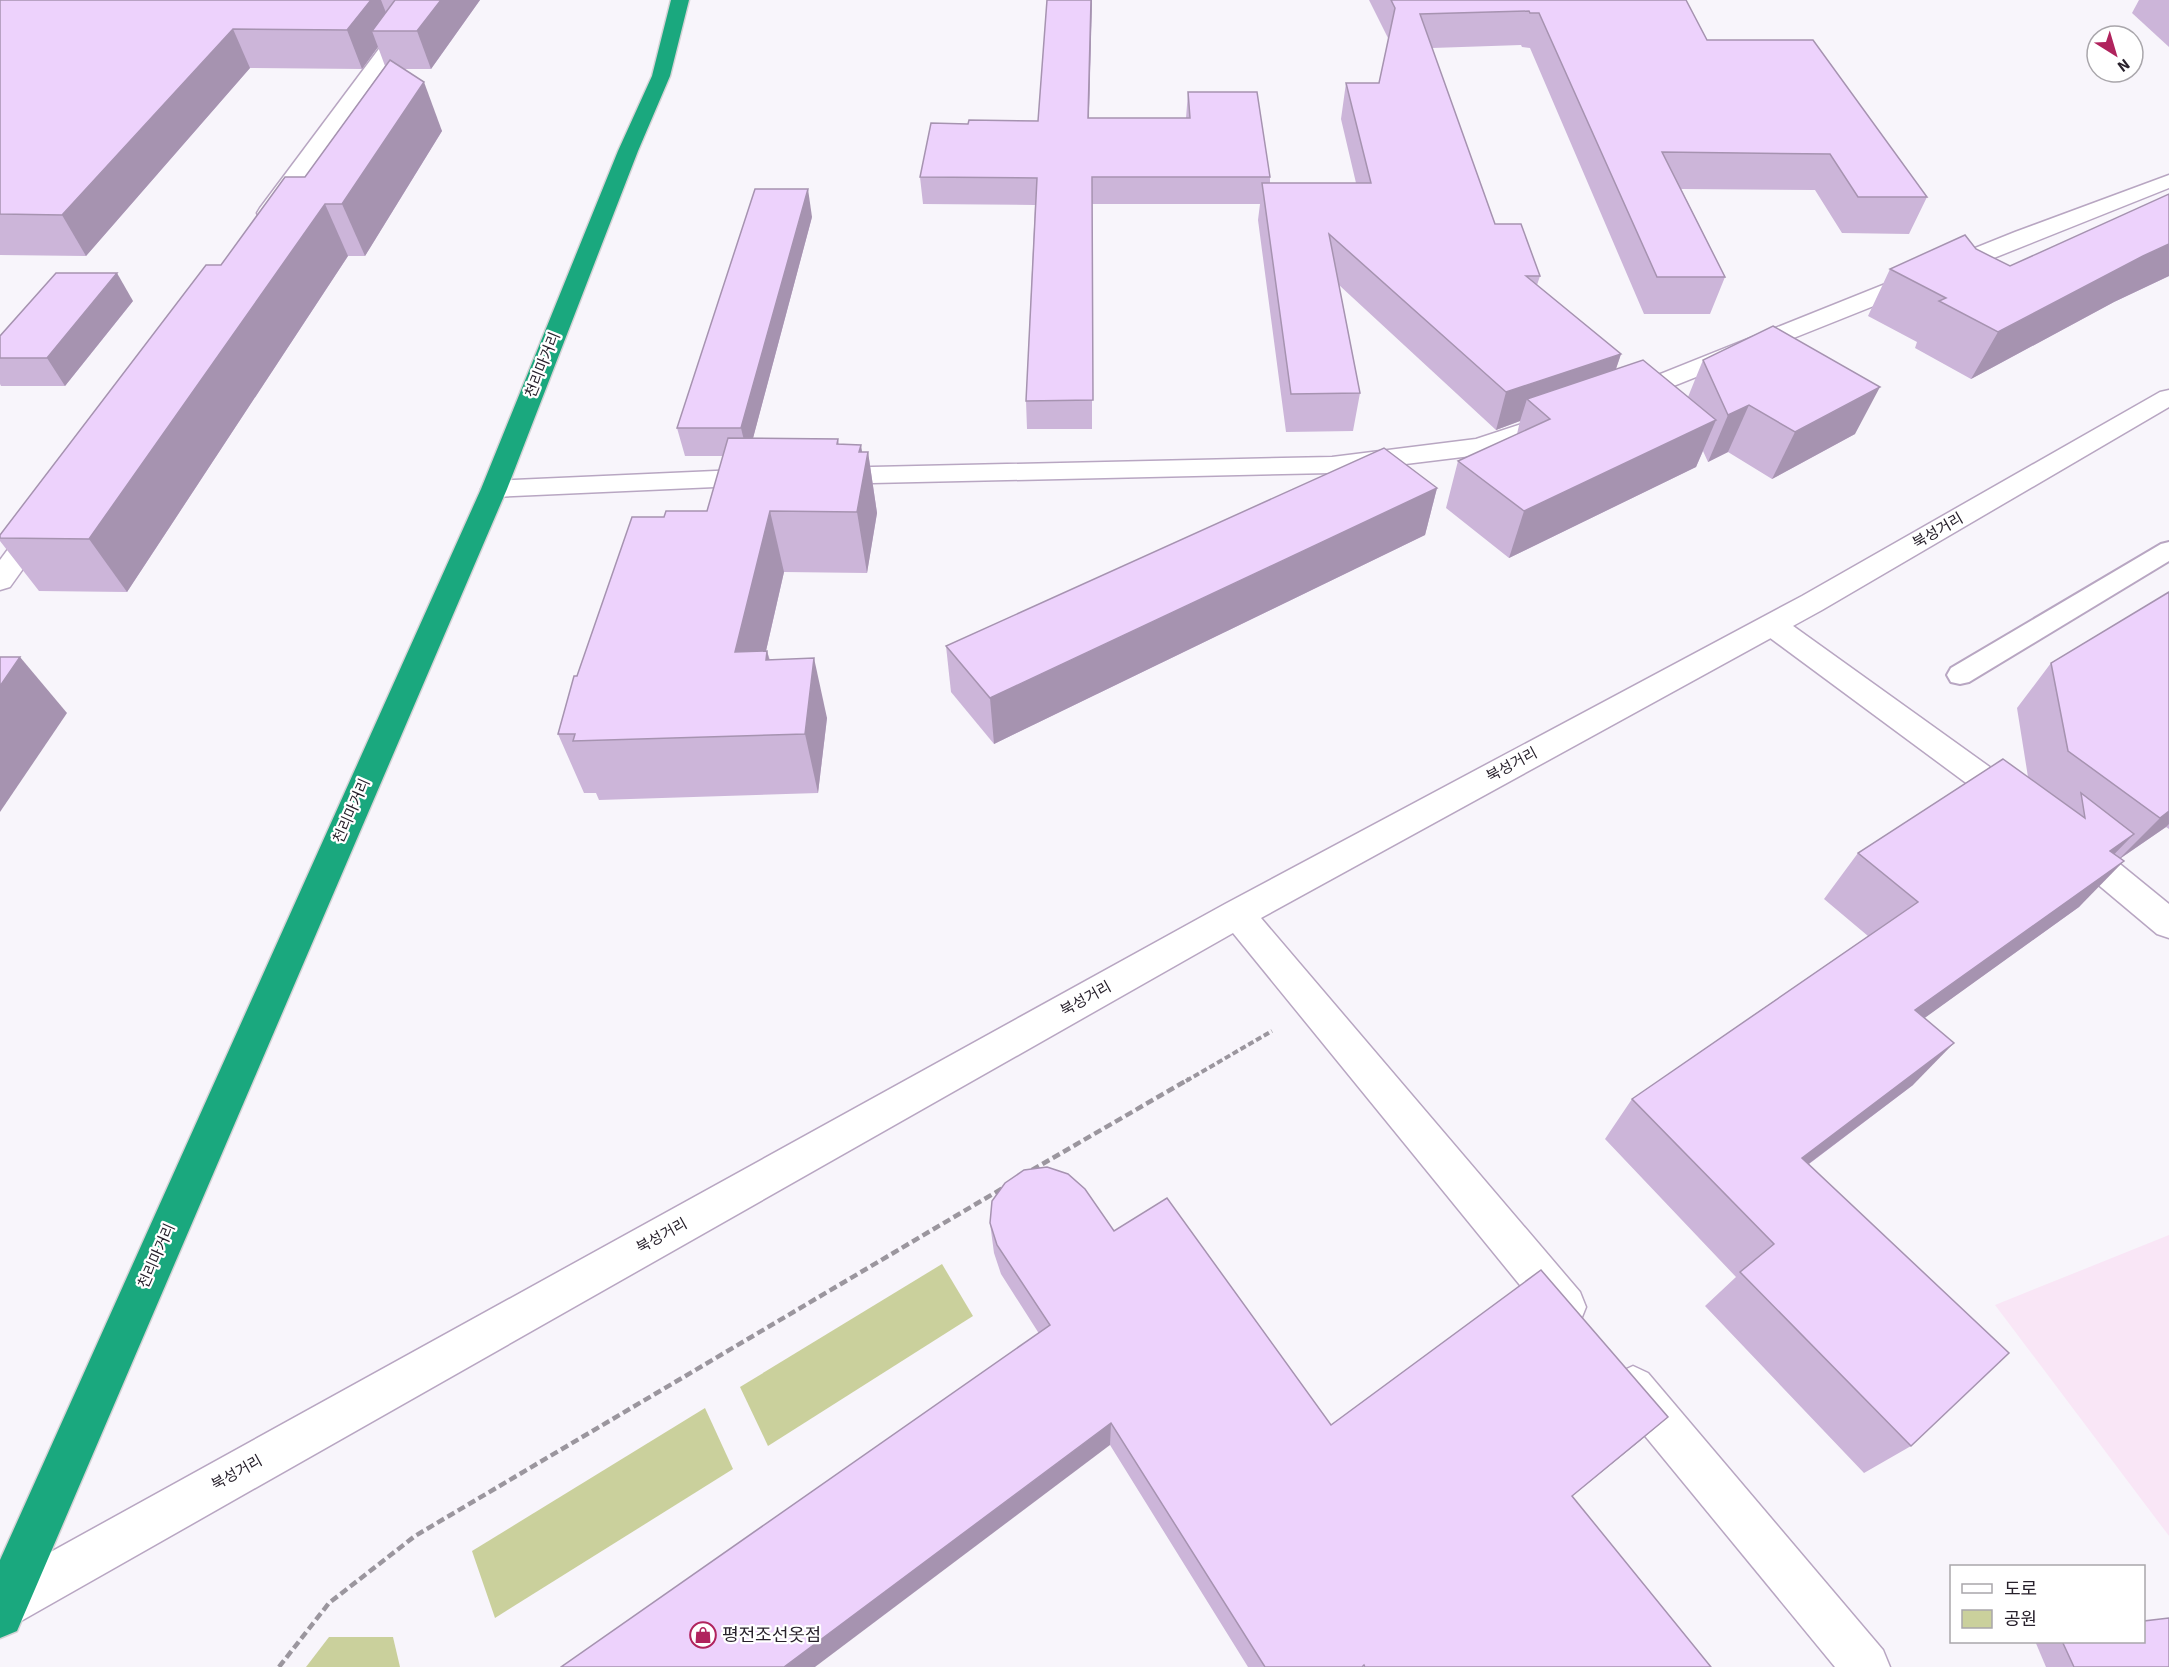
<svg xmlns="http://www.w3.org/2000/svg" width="2169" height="1667" viewBox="0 0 2169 1667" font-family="'Source Sans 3','Noto Sans KR',sans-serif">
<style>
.education{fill:#f9e6f6}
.green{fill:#cad09c}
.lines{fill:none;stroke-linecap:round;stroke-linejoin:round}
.lane-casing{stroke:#b8a6c2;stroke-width:4}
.street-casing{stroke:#b8a6c2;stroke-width:3}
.secondary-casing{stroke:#b8a6c2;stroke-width:3}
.highway-casing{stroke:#d4d3d5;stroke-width:3}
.path-far1{stroke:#9b969e;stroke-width:4;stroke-dasharray:6 3;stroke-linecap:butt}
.path{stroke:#9b969e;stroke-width:4.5;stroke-dasharray:8 4;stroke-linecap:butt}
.lane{fill:#fff;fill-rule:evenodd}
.street{fill:#fff;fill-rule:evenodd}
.secondary{fill:#fff;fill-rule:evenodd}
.highway{fill:#1aa87e;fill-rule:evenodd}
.wall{fill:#ccb5d9}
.shaded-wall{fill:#a693b0}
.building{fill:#edd2fc;stroke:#a693b0;stroke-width:1.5}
.labels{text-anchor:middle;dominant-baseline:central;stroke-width:4.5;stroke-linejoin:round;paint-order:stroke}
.street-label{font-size:15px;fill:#28212c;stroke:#fff}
.near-poi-label{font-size:18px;fill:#28212c;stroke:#fff;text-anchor:start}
</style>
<rect width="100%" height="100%" fill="#f8f5fb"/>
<polygon class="education" points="2169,1235 2169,1536 1995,1305"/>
<g class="green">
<polygon points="942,1264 973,1316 768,1446 740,1387"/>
<polygon points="705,1408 733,1469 495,1618 472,1551"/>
<polygon points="329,1637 393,1637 400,1667 306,1667"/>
</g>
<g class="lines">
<g class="lane-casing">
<polygon id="lane" points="2169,542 2169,561 1969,682 1960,684 1951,682 1947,675 1951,668 2161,544"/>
</g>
<g class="street-casing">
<g id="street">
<polygon points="408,17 414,18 417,22 276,218 268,219 260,218 257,213 260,208 402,18"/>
<polygon points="2169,175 2169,188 1636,401 1627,403 1618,401 1615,396 1618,391 2015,232"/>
<polygon points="1555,413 1564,416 1568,421 1564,426 1479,455 1332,473 827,484 818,482 814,476 818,470 827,468 1332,457 1476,439"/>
<polygon points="760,469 769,471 773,477 769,483 760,485 494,497 485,495 481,489 485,483 494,481"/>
<polygon points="41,515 51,518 55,524 10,587 0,590 0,560 31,518"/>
<polygon points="1772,615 1782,618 2026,793 2031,802 2026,811 2015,815 2004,811 1762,632 1757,625 1762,618"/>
<polygon points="2076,834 2088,838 2169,904 2169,938 2157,934 2064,856 2059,847 2064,838"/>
</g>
</g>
<g class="secondary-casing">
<g id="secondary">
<polygon points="2169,390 2169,407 1822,610 1261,918 1580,1292 1586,1307 1580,1322 1565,1328 1550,1322 1233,933 21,1621 4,1628 0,1626 0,1580 1225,904 1802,596 2160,392"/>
<polygon points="1633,1366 1648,1373 1883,1650 1890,1667 1835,1667 1618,1403 1611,1388 1618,1373"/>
</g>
</g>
<g class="highway-casing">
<polygon id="highway" points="671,0 689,0 670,76 638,151 507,489 17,1631 0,1638 0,1560 481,489 618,151 652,76"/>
</g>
<polyline class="path-far1" points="1186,1081 1272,1031"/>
<g class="path">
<polyline points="1032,1170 1189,1079"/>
<polyline points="279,1667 329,1603 415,1536 1003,1188"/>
</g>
<use href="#lane" class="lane"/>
<use href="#street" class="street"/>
<use href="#secondary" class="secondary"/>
<use href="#highway" class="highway"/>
</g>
<g class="wall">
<polygon points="0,0 480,0 431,69 404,69 442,131 365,256 348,256 127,592 39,591 0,541 0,535 221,265 305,177 385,66 378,47 362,69 250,68 86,256 0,255"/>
<polygon points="1047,0 1092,0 1089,118 1186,118 1188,92 1270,177 1270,183 1356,183 1341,119 1346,83 1379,83 1389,40 1369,0 1686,0 1707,40 1927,197 1909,234 1842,233 1815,190 1681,189 1725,277 1710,314 1644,314 1530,48 1522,47 1521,45 1432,48 1495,224 1540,276 1537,285 1621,354 1616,369 1688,397 1703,360 1855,434 1772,479 1728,452 1708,462 1703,451 1696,467 1509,558 1446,508 1458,461 1517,434 1520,421 1496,430 1339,285 1360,393 1353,431 1286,432 1258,220 1260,204 1092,204 1092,429 1027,429 1026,401 1035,205 923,204 920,177 1038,121"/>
<polygon points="2139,0 2169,0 2169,47 2132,13"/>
<polygon points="2169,194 2169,276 2114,302 1971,379 1915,348 1917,342 1868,316 1890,269 1976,249 2010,266"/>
<polygon points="812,217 753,438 838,439 839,444 862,452 868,452 877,513 867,573 784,572 766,651 767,651 770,660 827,718 818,793 599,800 596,793 584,793 558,734 577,676 664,517 707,511 723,456 685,456 677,428"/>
<polygon points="133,301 65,386 1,386 0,384 0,336"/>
<polygon points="1437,488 1425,535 994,744 951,692 946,646"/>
<polygon points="2169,592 2169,829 2166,827 2121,858 2079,907 1924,1018 1913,1085 1809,1164 1911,1446 1864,1473 1705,1306 1736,1277 1605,1139 1632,1099 1868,936 1824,899 1858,853 2028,777 2017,708 2051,663"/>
<polygon points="990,1223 1114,1231 1331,1425 1641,1440 1572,1496 1711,1667 1248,1667 1110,1445 1001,1274 994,1253"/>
<polygon points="2035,1641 2144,1641 2169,1667 2046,1667"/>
</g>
<g class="shaded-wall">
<polygon points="371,0 381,0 392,28 372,31 378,47 362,69 347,30"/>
<polygon points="441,0 480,0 431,69 417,31"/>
<polygon points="1091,0 1092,0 1088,145 1088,118"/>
<polygon points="233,29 250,68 86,256 62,215"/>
<polygon points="424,82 442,131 365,256 342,204"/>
<polygon points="808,189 812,217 748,457 741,428"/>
<polygon points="325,204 348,256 127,592 89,539"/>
<polygon points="2169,244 2169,276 2114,302 1971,379 1998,332 2143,256"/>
<polygon points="117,273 133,301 65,386 47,358"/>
<polygon points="1621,354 1608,392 1527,399 1520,421 1496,430 1506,392"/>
<polygon points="1880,387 1855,434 1772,479 1795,432"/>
<polygon points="1749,405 1728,452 1708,462 1728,415"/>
<polygon points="1716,420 1696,467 1509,558 1524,511"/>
<polygon points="861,445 865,470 868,452 877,513 867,573 857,512 859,452"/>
<polygon points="1437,488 1425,535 994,744 990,698"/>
<polygon points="770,511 784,572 752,712 735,652"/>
<polygon points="767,651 782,711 766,660"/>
<polygon points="20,657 67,713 0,812 0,686"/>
<polygon points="814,658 827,718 818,793 805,734"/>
<polygon points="2169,811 2169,824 2166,827 2118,860 2160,818"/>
<polygon points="2134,834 2089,880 2110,851"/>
<polygon points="2124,861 2079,907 1876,1053 1915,1010"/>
<polygon points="1954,1043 1913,1085 1766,1196 1802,1158"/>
<polygon points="1668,1417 1641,1440 1549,1515 1572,1496"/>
<polygon points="1111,1423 1110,1445 815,1667 784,1667"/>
</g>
<g class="building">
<polygon points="0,0 371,0 347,30 233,29 62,215 0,214"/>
<polygon points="395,0 441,0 417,31 372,31"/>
<polygon points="1047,0 1091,0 1088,118 1190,118 1188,92 1257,92 1270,177 1092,177 1093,400 1026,401 1037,178 920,177 931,123 968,124 969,120 1038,121"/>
<polygon points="1391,0 1686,0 1707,40 1813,40 1927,197 1858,197 1830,154 1662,152 1725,277 1657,277 1539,13 1530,13 1529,11 1420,14 1495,224 1521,224 1540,276 1526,276 1621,354 1506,392 1329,234 1360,393 1291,394 1262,183 1371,183 1346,83 1379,83 1395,8"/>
<polygon points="390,60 424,82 342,204 325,204 89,539 0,538 0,535 206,265 221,265 285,177 305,177"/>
<polygon points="755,189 808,189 741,428 677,428"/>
<polygon points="2169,194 2169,244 2143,256 1998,332 1939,301 1946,298 1890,269 1965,235 1976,249 2010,266"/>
<polygon points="56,273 117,273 47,358 0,358 0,336"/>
<polygon points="1773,326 1880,387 1795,432 1749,405 1728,415 1703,360"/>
<polygon points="1643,360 1716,420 1524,511 1458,461 1550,419 1527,399"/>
<polygon points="728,438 838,439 837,444 861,445 859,452 868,452 857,512 770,511 735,652 767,651 766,660 814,658 805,734 573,741 575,734 558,734 574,676 577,676 632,517 664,517 666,511 707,511"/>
<polygon points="1384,448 1437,488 990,698 946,646"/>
<polygon points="2169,592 2169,811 2160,818 2068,751 2051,663"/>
<polygon points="0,657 20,657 0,686"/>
<polygon points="2003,759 2085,818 2081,793 2134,834 2110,851 2124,861 1915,1010 1954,1043 1802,1158 2009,1353 1911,1446 1740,1272 1774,1244 1632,1099 1918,902 1858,853"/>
<polygon points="1047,1167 1068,1174 1085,1189 1114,1231 1167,1198 1331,1425 1541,1270 1668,1417 1572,1496 1711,1667 1365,1667 1364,1665 1362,1667 1265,1667 1111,1423 784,1667 561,1667 1050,1325 997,1245 990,1223 992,1201 1005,1183 1024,1170"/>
<polygon points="2169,1618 2169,1667 2074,1667 2062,1641 2144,1641 2144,1621"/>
</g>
<defs>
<g id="shop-ring" transform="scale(1.35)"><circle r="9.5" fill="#fff" stroke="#b0235d" stroke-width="1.5"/><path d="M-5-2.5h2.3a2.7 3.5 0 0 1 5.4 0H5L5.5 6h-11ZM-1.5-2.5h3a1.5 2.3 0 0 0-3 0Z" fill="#b0235d"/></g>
</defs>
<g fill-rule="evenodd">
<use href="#shop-ring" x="703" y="1635"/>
</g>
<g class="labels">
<g class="street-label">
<text transform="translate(543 365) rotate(-68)">천리마거리</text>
<text transform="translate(1938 531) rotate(-30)">북성거리</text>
<text transform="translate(1512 765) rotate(-28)">북성거리</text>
<text transform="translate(352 811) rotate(-66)">천리마거리</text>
<text transform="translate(1086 999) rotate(-29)">북성거리</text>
<text transform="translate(662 1236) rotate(-29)">북성거리</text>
<text transform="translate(157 1256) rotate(-66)">천리마거리</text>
<text transform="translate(237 1473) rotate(-29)">북성거리</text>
</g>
<g class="near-poi-label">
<text x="722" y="1635">평전조선옷점</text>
</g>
</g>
<rect x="1950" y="1565" width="195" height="78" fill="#ffffff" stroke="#a9a6ab" stroke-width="1.5"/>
<rect x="1962" y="1584" width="30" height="9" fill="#ffffff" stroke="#a9a6ab" stroke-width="1.5"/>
<text x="2004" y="1595" font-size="18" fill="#28212c">도로</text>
<rect x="1962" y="1610" width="30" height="18" fill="#cad09c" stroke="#a9a6ab" stroke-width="1.5"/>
<text x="2004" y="1625" font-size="18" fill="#28212c">공원</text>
<g transform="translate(2115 54) rotate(143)"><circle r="28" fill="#ffffff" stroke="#a9a6ab" stroke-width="1.5"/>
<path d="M0-4.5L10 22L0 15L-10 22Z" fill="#b0235d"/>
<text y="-9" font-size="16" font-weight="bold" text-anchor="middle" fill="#28212c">N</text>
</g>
</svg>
